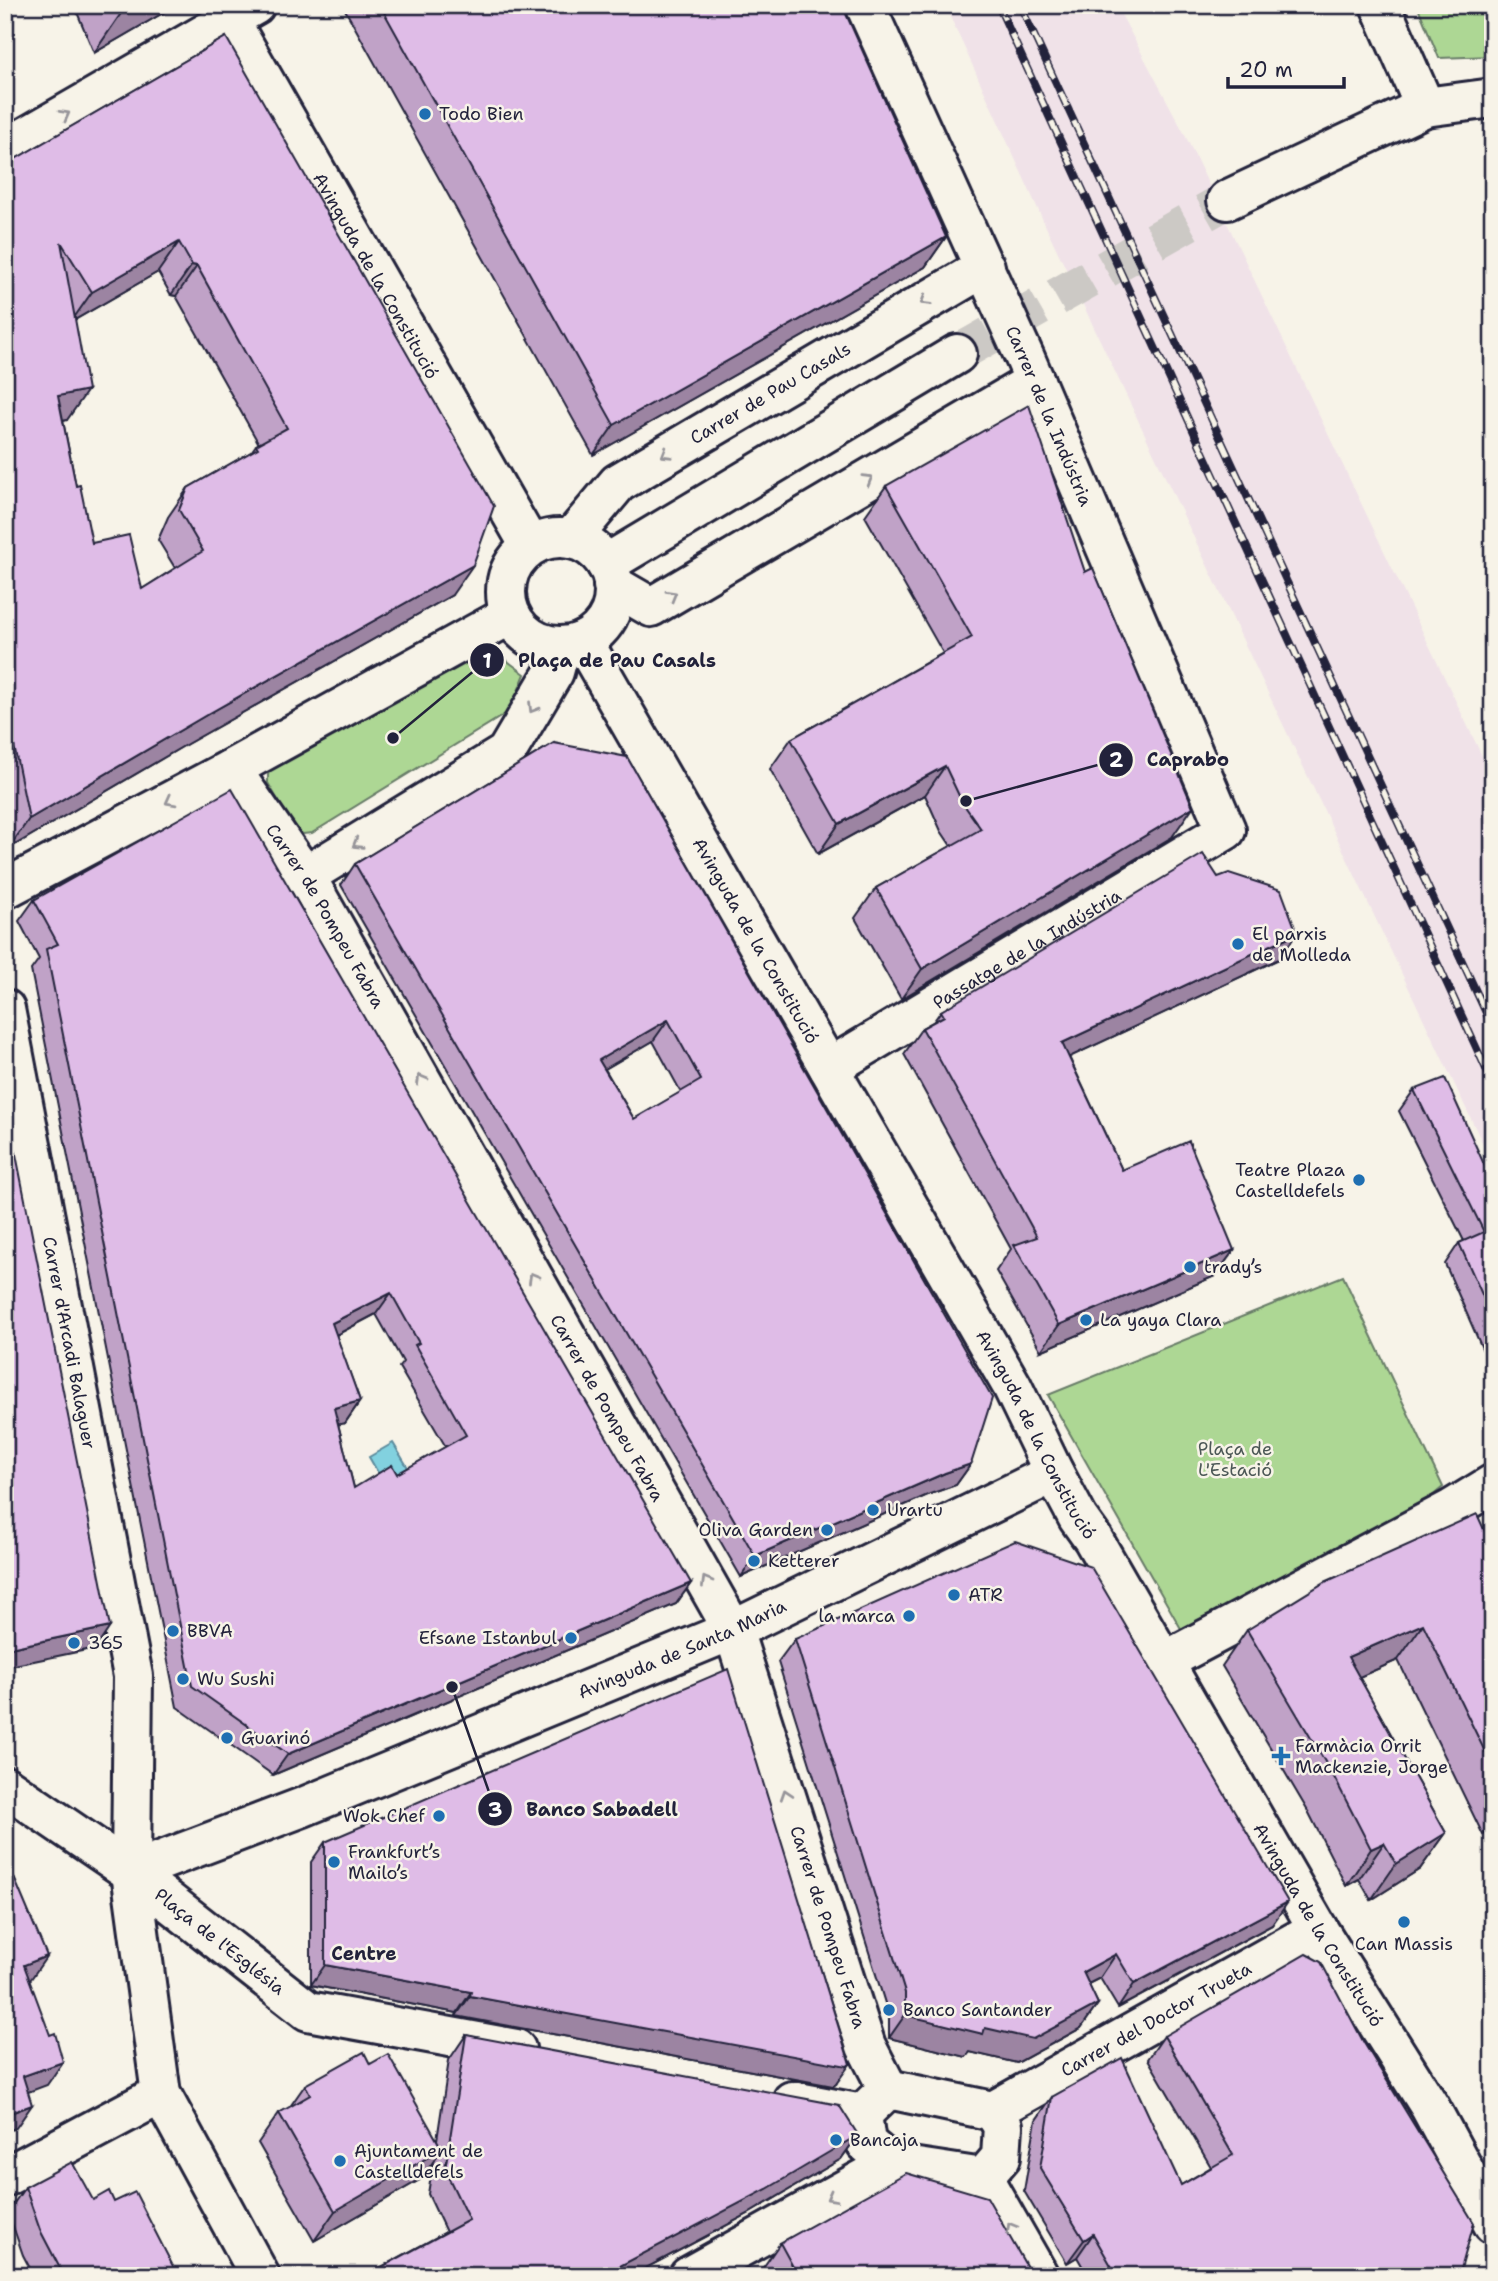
<svg xmlns="http://www.w3.org/2000/svg" width="1498" height="2281" viewBox="0 0 1498 2281" font-family="'Shantell Sans',sans-serif">
<style>
.built{fill:#f0e2e8}
.green{fill:#add794;stroke:#687c68;stroke-width:2}
.water{fill:#82d1df;stroke:#5c8b9d;stroke-width:2}
.lines{fill:none;stroke-linecap:round;stroke-linejoin:round}
.minor-tunnel{stroke:#ccc9c5;stroke-width:38;stroke-dasharray:38 19;stroke-linecap:butt}
.minor-casing{stroke:#22223b;stroke-width:44}
.minor{stroke:#f7f3e8;stroke-width:38}
.rail-casing{stroke:#22223b;stroke-width:8}
.rail{stroke:#f7f3e8;stroke-width:5;stroke-dasharray:16;stroke-linecap:butt}
.wall{fill:#c0a2c7;stroke:#22223b;stroke-width:2;fill-rule:evenodd}
.shaded-wall{fill:#9c84a2;stroke:#22223b;stroke-width:2}
.building{fill:#dfbce7;stroke:#22223b;stroke-width:2;fill-rule:evenodd}
.oneway{stroke:#97959a}
.poi-dot{fill:#1f6fb2;stroke:#f7f3e8;stroke-width:2.5}
.labels{text-anchor:middle;dominant-baseline:central;stroke-width:5;stroke-linejoin:round;paint-order:stroke}
.poi-label{font-size:18px;fill:#22223b;stroke:#f7f3e8;text-anchor:start}
.street-label{font-size:18px;fill:#22223b;stroke:#f7f3e8}
.park-label{font-size:18px;fill:#4c5856;stroke:#f7f3e8}
.neighbourhood-label{font-size:19px;font-weight:bold;fill:#22223b;stroke:#f7f3e8}
.leader{fill:none;stroke:#22223b;stroke-width:2.5}
.callout-dot{fill:#22223b;stroke:#f7f3e8;stroke-width:2.5}
.mark-label{font-size:21px;text-anchor:middle;font-weight:bold;fill:#fff}
.callout-label{font-size:19px;text-anchor:middle;font-weight:bold;fill:#22223b;stroke:#f7f3e8;stroke-width:5;stroke-linejoin:round;paint-order:stroke}
</style>
<rect width="100%" height="100%" fill="#f7f3e8"/>
<filter id="ink" filterUnits="userSpaceOnUse"><feTurbulence type="fractalNoise" baseFrequency=".0143" numOctaves="2"/><feDisplacementMap in="SourceGraphic" scale="14" xChannelSelector="R" yChannelSelector="G"/><feConvolveMatrix kernelMatrix="1 2 1 2 8 2 1 2 1" color-interpolation-filters="sRGB"/></filter>
<g filter="url(#ink)">
<polygon class="built" points="945,5 1116,5 1184,133 1493,779 1493,1165 1047,229"/>
<g class="green">
<polygon points="1417,5 1493,5 1493,56 1439,58"/>
<polygon points="487,646 525,674 510,711 312,833 303,834 296,831 268,783 268,775 272,765"/>
<polygon points="1343,1276 1443,1487 1425,1502 1184,1634 1048,1395"/>
</g>
<polygon class="water" points="393,1443 410,1471 385,1485 369,1457"/>
<g class="lines">
<polyline class="minor-tunnel" points="957,354 1227,200"/>
<g class="minor-casing">
<g id="minor">
<path id="s1" d="M221,5L530,546"/>
<polyline points="1380,5 1425,107"/>
<polyline points="5,149 255,5"/>
<polyline points="1227,200 1425,107 1493,98"/>
<circle cx="560" cy="592" r="54"/>
<path id="s2" d="M571,539L618,483L985,267"/>
<polyline points="606,564 957,354"/>
<polyline points="613,585 651,607 1035,381"/>
<path id="s3" d="M583,641L1012,1386L1054,1473L1078,1518L1093,1539L1318,1929L1430,2107L1493,2224"/>
<path id="s4" d="M231,769L309,882L733,1630L866,2046L888,2089"/>
<polyline points="305,876 506,753 554,672 561,647"/>
<polyline points="5,889 231,769 510,615"/>
<path id="s5" d="M5,1009L133,1676L131,1872"/>
<path id="s6" d="M829,1068L1226,830L1025,358L865,5"/>
<polyline points="1163,1662 1452,1509 1493,1484"/>
<path id="s7" d="M5,1786L131,1872L303,1807L733,1630L1054,1473"/>
<polygon points="888,2089 993,2111 1003,2126 1001,2157 983,2178 891,2164 866,2143 862,2114"/>
<polyline points="792,2101 862,2114"/>
<path id="s8" d="M993,2111L1318,1929"/>
<polyline points="5,2177 161,2094"/>
<polyline points="983,2178 1039,2276"/>
<path id="s9" d="M260,2276L161,2094L131,1872L308,2011L516,2049"/>
<polyline points="689,2276 891,2164"/>
</g>
</g>
<use href="#minor" class="minor"/>
<g class="rail-casing">
<g id="rail">
<polyline points="998,5 1493,1084"/>
<polyline points="1020,5 1493,1028"/>
</g>
</g>
<use href="#rail" class="rail"/>
</g>
<g class="wall">
<polygon points="74,5 174,5 173,7 94,53"/>
<polygon points="343,5 842,5 946,237 925,267 593,455 343,6"/>
<path d="M226,37L452,595L187,744L8,849L5,837V165ZM158,272L171,295L176,296L259,444L256,445L251,452L188,488L168,517L158,540L175,568L142,589L92,543L76,486L63,421L67,420L75,320Z"/>
<polygon points="886,486 1172,837 901,999 855,918 876,888 951,846 941,831 925,795 818,854 770,769 791,739 943,653 865,516"/>
<path d="M554,743L971,1464L956,1485L930,1494L741,1577L341,885L355,864ZM653,1041L681,1092L634,1119L605,1069Z"/>
<polygon points="1218,877 1297,933 1279,959 1069,1057 1122,1170 1234,1250 1215,1276 1041,1351 996,1271 1011,1249 904,1054 922,1028 933,1022 941,1011"/>
<path d="M34,900L691,1583L676,1604L273,1775L177,1707L31,970L39,959L19,921ZM376,1314L403,1362L399,1367L446,1447L397,1474L354,1488L338,1424L345,1423L360,1401L336,1335Z"/>
<polygon points="1414,1090 1493,1184 1493,1370 1492,1371 1445,1264 1459,1243 1464,1241 1399,1111"/>
<polygon points="1493,1549 1493,1830 1483,1835 1398,1660 1359,1677 1446,1833 1420,1869 1371,1900 1359,1879 1346,1886 1309,1813 1222,1666 1247,1630"/>
<polygon points="795,1639 1272,1925 1118,2008 1100,1978 1088,1984 1098,2004 1081,2028 1017,2063 970,2052 966,2057 889,2038 889,2016 778,1662"/>
<polygon points="325,1842 836,2084 833,2086 456,2016 457,2013 311,1985 311,1862"/>
<polygon points="466,2035 858,2135 841,2159 750,2213 631,2276 365,2276 446,2232 428,2194 433,2162 421,2179 314,2241 258,2143 279,2113 289,2108 305,2085 370,2064 437,2140 449,2060"/>
<polygon points="1164,2036 1459,2276 1088,2276 1077,2257 1067,2263 1024,2191 1036,2120 1052,2097 1181,2185 1211,2167 1148,2059"/>
<polygon points="25,2187 93,2200 114,2202 178,2276 34,2276 23,2255 8,2212"/>
<polygon points="780,2243 1032,2276 762,2276 760,2272"/>
</g>
<g class="shaded-wall">
<polygon points="133,5 174,5 173,7 94,53 122,12"/>
<polygon points="946,237 925,267 593,455 614,425"/>
<polygon points="179,242 158,272 71,322 92,292"/>
<polygon points="192,265 197,266 176,296 171,295"/>
<polygon points="88,390 67,420 37,426 58,396"/>
<polygon points="473,565 452,595 187,744 8,849 29,819 208,714"/>
<polygon points="945,766 925,795 818,854 839,824"/>
<polygon points="1193,807 1172,837 901,999 922,969"/>
<polygon points="1297,933 1279,959 1044,1069 1062,1043"/>
<polygon points="668,1020 653,1041 584,1081 599,1060"/>
<polygon points="1234,1250 1215,1276 1041,1351 1059,1325"/>
<polygon points="391,1293 376,1314 317,1345 332,1323"/>
<polygon points="360,1401 345,1423 319,1429 334,1408"/>
<polygon points="971,1464 956,1485 930,1494 741,1577 755,1556 945,1473"/>
<polygon points="691,1583 676,1604 273,1775 288,1754"/>
<polygon points="1423,1624 1398,1660 1323,1693 1348,1657"/>
<polygon points="110,1627 96,1648 5,1667 5,1649"/>
<polygon points="1493,1821 1493,1830 1483,1835"/>
<polygon points="1446,1833 1420,1869 1371,1900 1396,1864"/>
<polygon points="1384,1843 1359,1879 1346,1886 1371,1849"/>
<polygon points="1288,1902 1272,1925 1118,2008 1134,1984"/>
<polygon points="1116,1954 1100,1978 1066,1995 1083,1972"/>
<polygon points="47,1956 31,1979 8,1988 24,1965"/>
<polygon points="325,1965 471,1992 457,2013 311,1985"/>
<polygon points="470,1996 850,2064 836,2084 833,2086 456,2016"/>
<polygon points="1098,2004 1081,2028 1017,2063 970,2052 966,2057 889,2038 905,2015 985,2028"/>
<polygon points="63,2062 47,2085 7,2100 23,2076"/>
<polygon points="32,2105 16,2128 5,2132 5,2115"/>
<polygon points="858,2135 841,2159 750,2213 631,2276 601,2276"/>
<polygon points="442,2149 421,2179 314,2241 335,2211"/>
<polygon points="1093,2234 1077,2257 1067,2263 1084,2240"/>
</g>
<g class="building">
<polygon points="120,5 133,5 122,12"/>
<polygon points="380,5 842,5 946,237 614,425"/>
<path d="M226,37L494,506L473,565L208,714L29,819L5,702V165ZM61,242L92,292L179,242L192,265L197,266L287,428L256,445L258,448L188,488L179,510L203,551L142,589L129,535L92,543L80,485L76,486L58,396L88,390Z"/>
<polygon points="1029,405 1085,572 1093,568 1193,807 922,969 876,888 981,829 962,802 945,766 839,824 791,739 972,637 886,486"/>
<path d="M554,743L627,757L992,1398L971,1464L945,1473L755,1556L355,864ZM668,1020L701,1080L634,1119L599,1060Z"/>
<path d="M232,789L691,1583L288,1754L192,1686L46,949L58,944L34,900ZM391,1293L419,1343L415,1345L466,1435L397,1474L392,1465L354,1488L334,1408L360,1401L332,1323Z"/>
<polygon points="1203,854 1218,877 1229,873 1281,890 1297,933 1062,1043 1122,1170 1189,1141 1234,1250 1059,1325 1014,1245 1037,1237 922,1028 944,1016 941,1011"/>
<polygon points="1445,1078 1493,1184 1493,1319 1459,1243 1484,1232 1414,1090"/>
<polygon points="5,1099 110,1627 5,1649"/>
<polygon points="1477,1514 1493,1549 1493,1768 1423,1624 1348,1657 1446,1833 1396,1864 1384,1843 1371,1849 1334,1777 1247,1630 1325,1582"/>
<polygon points="1015,1541 1091,1567 1288,1902 1134,1984 1116,1954 1083,1972 1098,2004 1033,2039 985,2028 983,2034 905,2015 905,1993 795,1639"/>
<polygon points="728,1669 850,2064 847,2066 470,1996 471,1992 325,1965 325,1842"/>
<polygon points="5,1856 47,1956 24,1965 50,2035 55,2033 63,2062 23,2076 32,2105 5,2115"/>
<polygon points="1306,1954 1321,1962 1364,2043 1474,2223 1459,2276 1117,2276 1093,2234 1084,2240 1040,2168 1052,2097 1122,2058 1181,2185 1233,2155 1164,2036"/>
<polygon points="466,2035 839,2105 858,2135 767,2189 601,2276 365,2276 469,2220 445,2170"/>
<polygon points="364,2052 370,2064 388,2054 442,2149 335,2211 279,2113 310,2095 305,2085"/>
<polygon points="72,2162 93,2200 109,2191 114,2202 135,2192 178,2276 64,2276 40,2230 25,2187"/>
<polygon points="906,2173 987,2197 1032,2276 798,2276 780,2243"/>
</g>
<defs><path id="oneway-chevron" d="M-2-3.5L2.5 0L-2 3.5" fill="none" stroke-width="1.6" stroke-linecap="round" stroke-linejoin="round" transform="scale(1.75)"/></defs>
<g class="oneway">
<use href="#oneway-chevron" transform="translate(65 115) rotate(-29)"/>
<use href="#oneway-chevron" transform="translate(925 301) rotate(149)"/>
<use href="#oneway-chevron" transform="translate(666 454) rotate(149)"/>
<use href="#oneway-chevron" transform="translate(868 479) rotate(-31)"/>
<use href="#oneway-chevron" transform="translate(672 595) rotate(-30)"/>
<use href="#oneway-chevron" transform="translate(533 708) rotate(121)"/>
<use href="#oneway-chevron" transform="translate(170 801) rotate(152)"/>
<use href="#oneway-chevron" transform="translate(357 844) rotate(149)"/>
<use href="#oneway-chevron" transform="translate(421 1079) rotate(-120)"/>
<use href="#oneway-chevron" transform="translate(533 1277) rotate(-120)"/>
<use href="#oneway-chevron" transform="translate(706 1581) rotate(-120)"/>
<use href="#oneway-chevron" transform="translate(786 1794) rotate(-108)"/>
<use href="#oneway-chevron" transform="translate(831 2197) rotate(151)"/>
<use href="#oneway-chevron" transform="translate(1011 2227) rotate(-120)"/>
</g>
</g>
<g class="poi-dot">
<circle cx="425" cy="114" r="7"/>
<circle cx="1238" cy="944" r="7"/>
<circle cx="1359" cy="1180" r="7"/>
<circle cx="1190" cy="1267" r="7"/>
<circle cx="1086" cy="1320" r="7"/>
<circle cx="873" cy="1510" r="7"/>
<circle cx="827" cy="1530" r="7"/>
<circle cx="754" cy="1561" r="7"/>
<circle cx="954" cy="1595" r="7"/>
<circle cx="909" cy="1616" r="7"/>
<circle cx="173" cy="1631" r="7"/>
<circle cx="571" cy="1638" r="7"/>
<circle cx="74" cy="1643" r="7"/>
<circle cx="183" cy="1679" r="7"/>
<circle cx="227" cy="1738" r="7"/>
<path d="M1277.5 1745.5h7v7h7v7h-7v7h-7v-7h-7v-7h7z"/>
<circle cx="439" cy="1816" r="7"/>
<circle cx="334" cy="1862" r="7"/>
<circle cx="1404" cy="1922" r="7"/>
<circle cx="889" cy="2010" r="7"/>
<circle cx="836" cy="2140" r="7"/>
<circle cx="340" cy="2161" r="7"/>
</g>
<g class="labels">
<g class="poi-label">
<text x="439" y="114">Todo Bien</text>
<text x="1252" y="934">El parxis<tspan x="1252" dy="21">de Molleda</tspan></text>
<text x="1345" y="1170" text-anchor="end">Teatre Plaza<tspan x="1345" dy="21">Castelldefels</tspan></text>
<text x="1204" y="1267">trady’s</text>
<text x="1100" y="1320">La yaya Clara</text>
<text x="887" y="1510">Urartu</text>
<text x="813" y="1530" text-anchor="end">Oliva Garden</text>
<text x="768" y="1561">Ketterer</text>
<text x="968" y="1595">ATR</text>
<text x="895" y="1616" text-anchor="end">la marca</text>
<text x="187" y="1631">BBVA</text>
<text x="557" y="1638" text-anchor="end">Efsane Istanbul</text>
<text x="88" y="1643">365</text>
<text x="197" y="1679">Wu Sushi</text>
<text x="241" y="1738">Guarinó</text>
<text x="1295" y="1746">Farmàcia Orrit<tspan x="1295" dy="21">Mackenzie, Jorge</tspan></text>
<text x="425" y="1816" text-anchor="end">Wok Chef</text>
<text x="348" y="1852">Frankfurt’s<tspan x="348" dy="21">Mailo’s</tspan></text>
<text x="1404" y="1944" text-anchor="middle">Can Massis</text>
<text x="903" y="2010">Banco Santander</text>
<text x="850" y="2140">Bancaja</text>
<text x="354" y="2151">Ajuntament de<tspan x="354" dy="21">Castelldefels</tspan></text>
</g>
<g class="street-label">
<text stroke="none"><textPath href="#s1" startOffset="312">Avinguda de la Constitució</textPath></text>
<text stroke="none"><textPath href="#s2" startOffset="250">Carrer de Pau Casals</textPath></text>
<text transform="translate(1049 416) rotate(67)">Carrer de la Indústria</text>
<text stroke="none"><textPath href="#s4" startOffset="175">Carrer de Pompeu Fabra</textPath></text>
<text stroke="none"><textPath href="#s3" startOffset="346">Avinguda de la Constitució</textPath></text>
<text stroke="none"><textPath href="#s6" startOffset="231">Passatge de la Indústria</textPath></text>
<text stroke="none"><textPath href="#s5" startOffset="340">Carrer d'Arcadi Balaguer</textPath></text>
<text stroke="none"><textPath href="#s4" startOffset="742">Carrer de Pompeu Fabra</textPath></text>
<text stroke="none"><textPath href="#s3" startOffset="914">Avinguda de la Constitució</textPath></text>
<text stroke="none"><textPath href="#s7" startOffset="747">Avinguda de Santa Maria</textPath></text>
<text stroke="none"><textPath href="#s3" startOffset="1480">Avinguda de la Constitució</textPath></text>
<text stroke="none"><textPath href="#s4" startOffset="1309">Carrer de Pompeu Fabra</textPath></text>
<text stroke="none"><textPath href="#s9" startOffset="544">Plaça de l'Església</textPath></text>
<text stroke="none"><textPath href="#s8" startOffset="187">Carrer del Doctor Trueta</textPath></text>
</g>
<g class="park-label">
<text x="1235" y="1449">Plaça de<tspan x="1235" dy="21">L'Estació</tspan></text>
</g>
<g class="neighbourhood-label">
<text x="364" y="1953">Centre</text>
</g>
</g>
<path class="leader" d="M393 738L487 660M966 801L1116 760M452 1687L495 1809"/>
<g class="callout-dot">
<circle cx="393" cy="738" r="7"/>
<circle cx="966" cy="801" r="7"/>
<circle cx="452" cy="1687" r="7"/>
<circle cx="487" cy="660" r="18"/>
<circle cx="1116" cy="760" r="18"/>
<circle cx="495" cy="1809" r="18"/>
</g>
<g class="mark-label">
<text x="487" y="668">1</text>
<text x="1116" y="767">2</text>
<text x="495" y="1817">3</text>
</g>
<g class="callout-label">
<text x="617" y="667">Plaça de Pau Casals</text>
<text x="1188" y="766">Caprabo</text>
<text x="602" y="1816">Banco Sabadell</text>
</g>
<rect width="1498" height="2281" fill="none" stroke="#f7f3e8" stroke-width="28"/>
<rect x="14" y="14" width="1470" height="2253" fill="none" stroke="#22223b" stroke-width="2.5" filter="url(#ink)"/>
<path d="M1228 77v10h116v-10" fill="none" stroke="#22223b" stroke-width="3.5"/>
<text x="1239" y="77" font-size="21" fill="#22223b" stroke="#f7f3e8" stroke-width="5" paint-order="stroke">20 m</text>
</svg>
